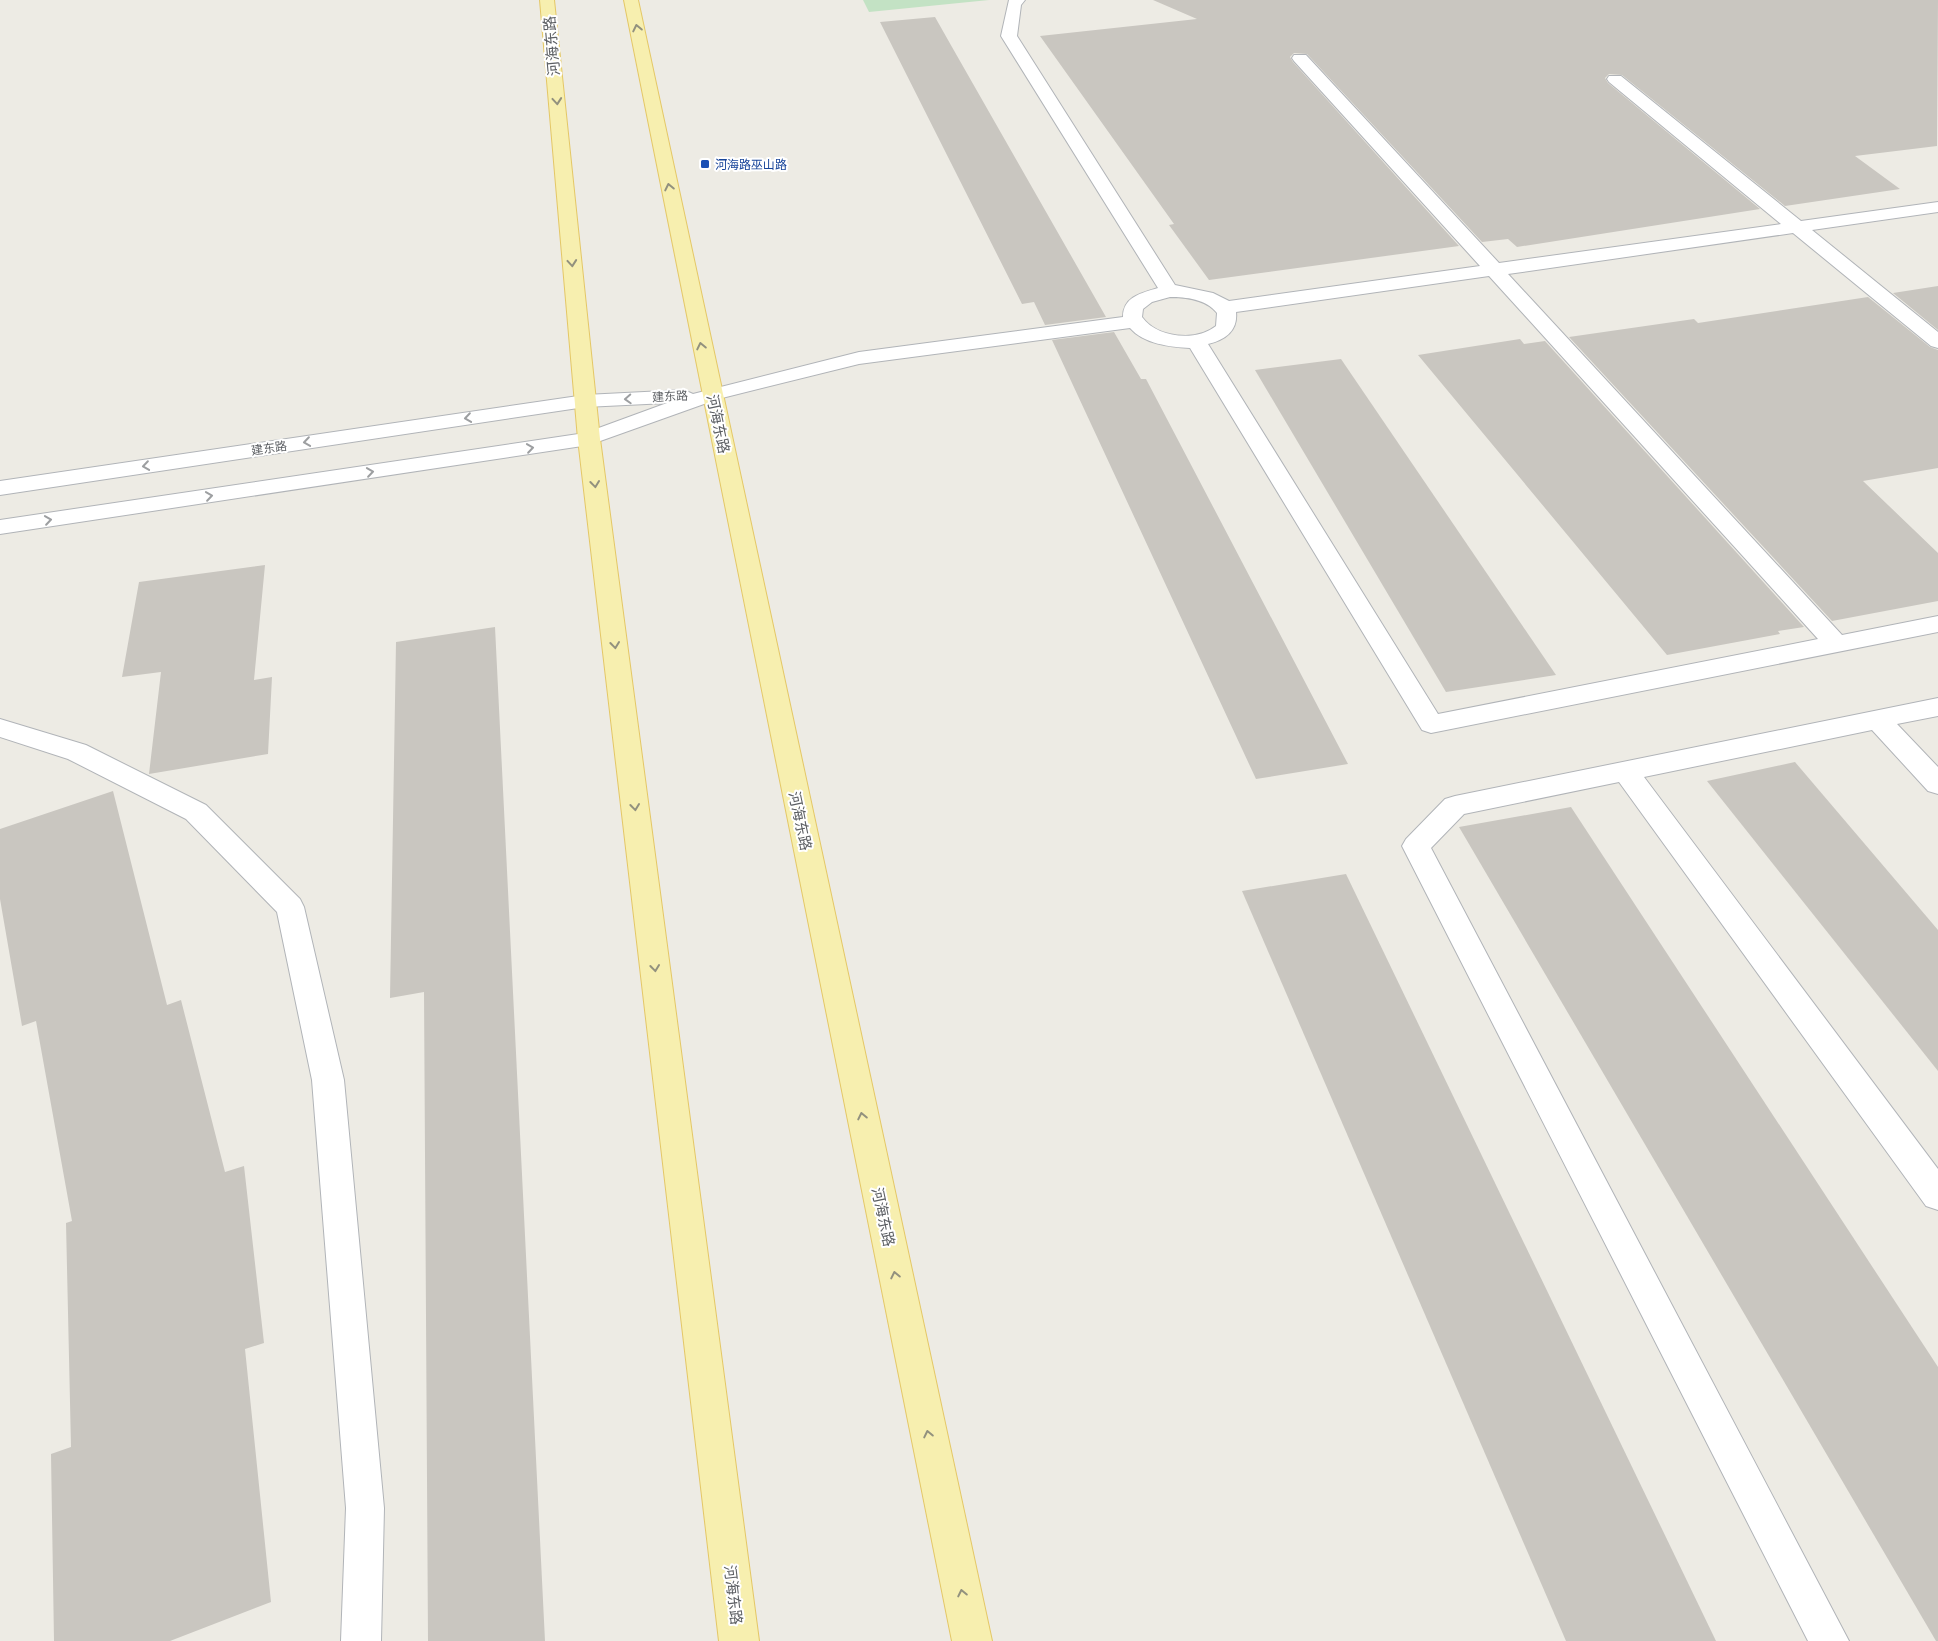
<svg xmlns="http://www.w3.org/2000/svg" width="1938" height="1641" viewBox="0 0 1938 1641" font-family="Cabin,'Noto Sans SC',sans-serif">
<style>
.green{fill:#c3e2c4}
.building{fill:#c9c6c0}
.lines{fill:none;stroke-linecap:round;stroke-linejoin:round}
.minor-casing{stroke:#b1b4b8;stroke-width:2}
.major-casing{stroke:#e4c766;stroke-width:2}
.minor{fill:#fff;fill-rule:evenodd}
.major{fill:#f7efaf;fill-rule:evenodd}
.oneway{stroke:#92917e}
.oneway2{stroke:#9d9fa1}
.transit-dot{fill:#1a4fb4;stroke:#fff;stroke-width:2}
.labels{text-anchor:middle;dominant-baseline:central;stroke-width:4;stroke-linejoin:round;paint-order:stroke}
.far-transit-label{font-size:12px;fill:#164399;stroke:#fff;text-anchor:start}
.far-street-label{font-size:12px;fill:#5c5f63;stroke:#fff}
.street-label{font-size:15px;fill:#5c5f63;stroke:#fff}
</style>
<rect width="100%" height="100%" fill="#edebe4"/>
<polygon class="green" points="863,0 989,0 869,12"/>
<g class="building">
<polygon points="1153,0 1938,0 1937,146 1855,156 1900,189 1785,206 1622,75 1609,74 1605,78 1608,83 1760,209 1517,247 1508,239 1482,242 1307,54 1294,53 1290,57 1293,62 1459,246 1209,280 1169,225 1174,224 1040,36 1197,19"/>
<polygon points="935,17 952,47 1106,317 1045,325 1034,302 1022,304 880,22"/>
<polygon points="1938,286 1938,330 1893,293"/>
<polygon points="1868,297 1930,347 1938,350 1938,468 1863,481 1938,553 1938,601 1832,621 1569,337 1694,319 1698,323"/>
<polygon points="1114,332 1141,379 1146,379 1348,764 1256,779 1052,340"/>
<polygon points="1520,339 1524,344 1545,341 1804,627 1778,631 1780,634 1667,655 1418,355"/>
<polygon points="1341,359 1556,675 1446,692 1255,370"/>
<polygon points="265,565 254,680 272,677 268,754 149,774 161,672 122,677 139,582"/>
<polygon points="495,627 545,1641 428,1641 424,992 390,998 396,642"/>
<polygon points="1795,762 1938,930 1938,1071 1707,781"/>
<polygon points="113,791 167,1005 181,1000 225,1172 244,1166 264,1343 245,1349 271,1602 170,1641 54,1641 51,1454 71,1447 66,1223 72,1221 36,1021 22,1026 0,899 0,829"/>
<polygon points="1571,807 1938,1367 1938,1641 1936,1641 1459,827"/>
<polygon points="1346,874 1716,1641 1566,1641 1242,891"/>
</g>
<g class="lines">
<g class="minor-casing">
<g id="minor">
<path d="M1009,0H1025L1021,5L1017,36L1175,285L1213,293L1229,301L1480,266L1294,61L1292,58L1294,55H1306L1499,263L1781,224L1609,82L1607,79L1609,76H1621L1801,221L1938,202V212L1812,230L1938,332V348L1931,346L1793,233L1508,274L1842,635L1938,616V632L1431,733L1422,730L1190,348C1170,347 1144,344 1130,328L859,364L718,399L589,445L0,534V520L585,433L667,403L585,407L0,495V481L585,395L684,390L693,394L859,352L1123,317C1123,297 1141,293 1158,288L1001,36ZM1489,276L1818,639L1438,714L1208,344C1225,340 1238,331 1236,312ZM1170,297C1186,297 1206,299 1217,313L1216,326C1196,342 1157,338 1142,317L1143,309L1152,302Z"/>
<polygon points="1938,698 1938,716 1897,724 1938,767 1938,794 1928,791 1872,730 1644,777 1938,1169 1938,1210 1926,1206 1619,782 1464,814 1431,848 1849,1641 1808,1641 1402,846 1406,839 1445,799 1455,796"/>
<polygon points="0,719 86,745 206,805 300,899 304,907 344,1080 384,1508 381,1641 341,1641 346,1508 312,1080 277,912 186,819 68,759 0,737"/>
</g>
</g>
<g class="major-casing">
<g id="major">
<polygon points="540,0 554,0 600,439 759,1641 719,1641 578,439"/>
<polygon points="624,0 638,0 992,1641 952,1641"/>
</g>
</g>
<use href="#minor" class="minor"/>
<use href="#major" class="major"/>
</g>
<defs><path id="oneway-chevron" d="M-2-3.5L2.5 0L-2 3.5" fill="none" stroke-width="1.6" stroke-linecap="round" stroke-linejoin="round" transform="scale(1.25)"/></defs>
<g class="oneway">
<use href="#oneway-chevron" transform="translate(637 28) rotate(-102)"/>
<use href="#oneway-chevron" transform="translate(557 101) rotate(85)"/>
<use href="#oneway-chevron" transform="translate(669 187) rotate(-102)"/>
<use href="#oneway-chevron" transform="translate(572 263) rotate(85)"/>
<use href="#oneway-chevron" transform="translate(701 346) rotate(-102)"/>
<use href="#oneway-chevron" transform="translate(595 484) rotate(83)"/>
<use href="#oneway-chevron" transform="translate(615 645) rotate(83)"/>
<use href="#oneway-chevron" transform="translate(635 807) rotate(83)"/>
<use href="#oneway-chevron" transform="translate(655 968) rotate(83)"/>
<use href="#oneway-chevron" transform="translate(862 1116) rotate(-102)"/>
<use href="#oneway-chevron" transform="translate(895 1275) rotate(-102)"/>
<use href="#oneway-chevron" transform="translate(928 1434) rotate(-102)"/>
<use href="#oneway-chevron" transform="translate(962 1593) rotate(-102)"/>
</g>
<g class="oneway2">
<use href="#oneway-chevron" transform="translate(628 399) rotate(177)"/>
<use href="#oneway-chevron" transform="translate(468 418) rotate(172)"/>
<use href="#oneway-chevron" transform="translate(307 442) rotate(172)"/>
<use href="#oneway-chevron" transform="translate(530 448) rotate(-8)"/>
<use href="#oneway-chevron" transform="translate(146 466) rotate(172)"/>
<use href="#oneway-chevron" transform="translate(370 472) rotate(-8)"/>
<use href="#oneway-chevron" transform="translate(209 496) rotate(-8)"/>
<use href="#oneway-chevron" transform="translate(48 520) rotate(-8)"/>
</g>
<rect class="transit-dot" x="700" y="159" width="10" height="10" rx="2.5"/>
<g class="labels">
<g class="far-transit-label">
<text x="715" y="164">河海路巫山路</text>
</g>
<g class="far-street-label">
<text transform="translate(670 396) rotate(-3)">建东路</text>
<text transform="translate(269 448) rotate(-8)">建东路</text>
</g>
<g class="street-label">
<text transform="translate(552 46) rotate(-95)">河海东路</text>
<text transform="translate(718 424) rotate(78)">河海东路</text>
<text transform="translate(800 821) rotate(78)">河海东路</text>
<text transform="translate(883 1217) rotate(78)">河海东路</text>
<text transform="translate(733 1595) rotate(83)">河海东路</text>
</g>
</g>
</svg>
